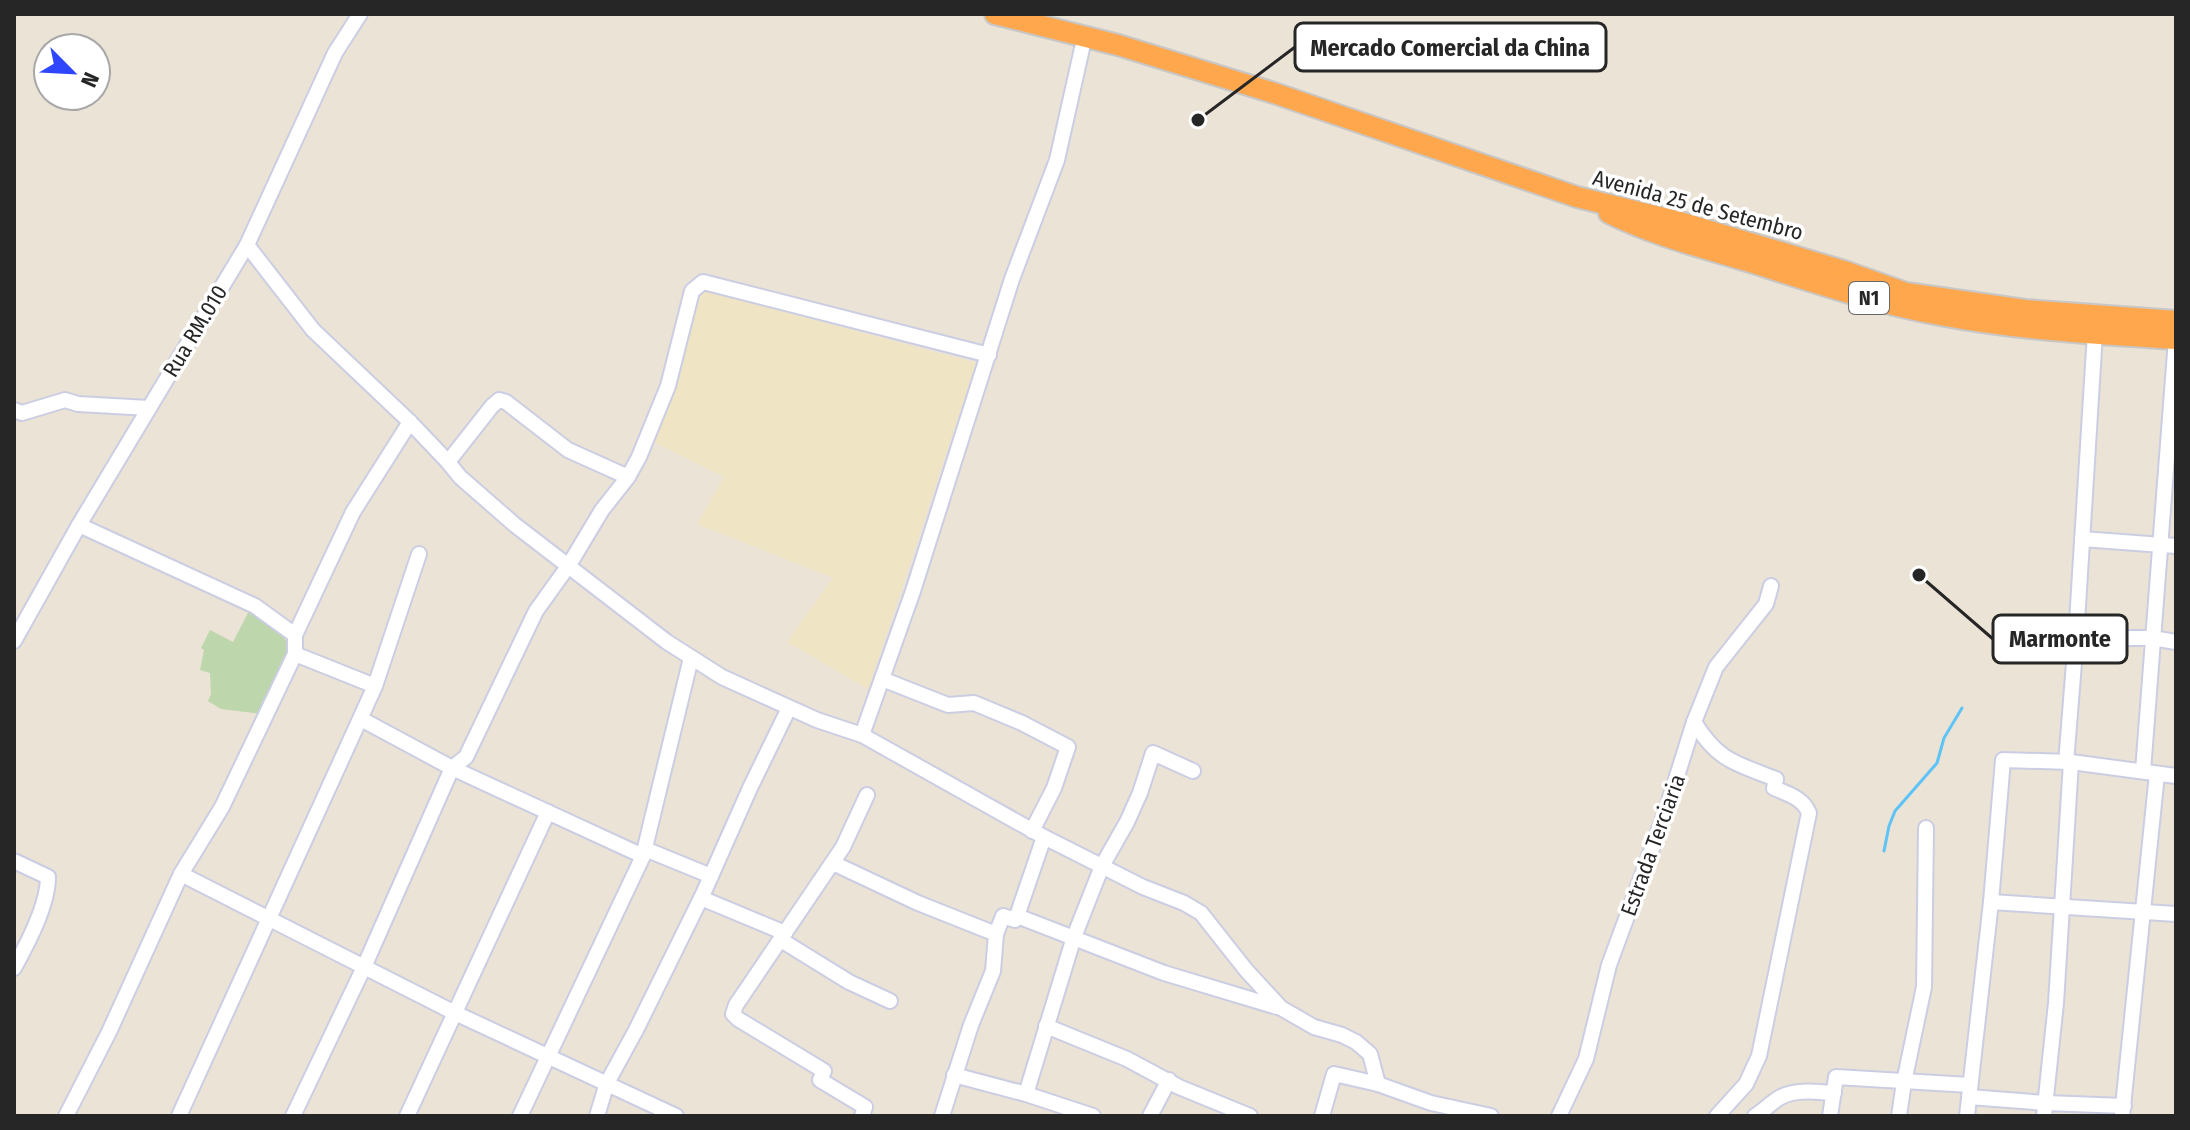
<svg xmlns="http://www.w3.org/2000/svg" width="2190" height="1130" viewBox="0 0 2190 1130" font-family="'Fira Sans Condensed',sans-serif">
<style>
.education{fill:#efe4c3}
.cemetery{fill:#bdd6ac}
.lines{fill:none;stroke-linecap:round;stroke-linejoin:round}
.stream{stroke:#5ec4f8;stroke-width:3}
.minor-casing{stroke:#cbcee2;stroke-width:18}
.highway-casing{stroke:#c7c7c7;stroke-width:24}
.minor{stroke:#fff;stroke-width:14}
.highway{stroke:#ffa74d;stroke-width:20}
.labels{text-anchor:middle;dominant-baseline:central;stroke-width:7;stroke-linejoin:round;paint-order:stroke}
.shield{fill:#fff;stroke:#676767;stroke-width:2}
.shield-label{font-size:20px;font-weight:bold;fill:#262626}
.street-label{font-size:22px;fill:#262626;stroke:#fff}
.leader{fill:none;stroke:#262626;stroke-width:3}
.callout-dot{fill:#262626;stroke:#fff;stroke-width:3}
.callout{fill:#fff;stroke:#262626;stroke-width:3}
.callout-label{font-size:24px;text-anchor:middle;font-weight:bold;fill:#262626}
</style>
<rect width="100%" height="100%" fill="#ebe3d6"/>
<polygon class="education" points="706,291 976,363 868,689 787,642 833,578 697,524 724,477 652,441 698,296"/>
<polygon class="cemetery" points="250,609 275,627 291,647 263,714 221,709 208,701 211,694 210,673 200,670 204,650 201,648 210,630 233,642"/>
<g class="lines">
<polyline class="stream" points="1884,851 1889,826 1895,811 1937,763 1944,738 1962,708"/>
<g class="minor-casing">
<g id="minor">
<polyline points="247,245 313,330 410,422 448,462 460,477 515,525 667,642 722,677 817,720 862,735 1044,837 1143,887 1184,903 1201,913 1246,970 1281,1008 1314,1027 1342,1035 1356,1042 1370,1054 1378,1084"/>
<polyline points="14,410 22,413 65,400 78,404 149,408"/>
<polyline points="448,462 492,406 499,400 506,402 568,450 628,477"/>
<polyline points="79,525 255,606 295,635 295,654 375,686"/>
<polyline points="2082,539 2176,546"/>
<polyline points="295,635 353,512 410,422"/>
<polyline points="2076,638 2152,638 2176,642"/>
<polyline points="14,641 79,525 247,245 335,53 360,14"/>
<polyline points="882,679 948,705 974,703 1022,723 1068,747 1054,788 1032,831"/>
<polyline points="361,719 452,768 643,856"/>
<path d="M1694,722C1718,761 1735,763 1776,779L1774,788C1788,794 1803,798 1809,813L1759,1056L1746,1084L1717,1116"/>
<polyline points="862,735 913,591 1012,279 1057,160 1085,35"/>
<polyline points="2066,763 2076,638 2095,333"/>
<path d="M2143,771C2153,627 2166,483 2176,339"/>
<polyline points="645,849 711,876"/>
<path d="M14,861L48,877C48,905 28,943 14,968"/>
<polyline points="833,863 918,903 996,934 993,971 971,1025 942,1116"/>
<polyline points="181,874 455,1013 676,1116"/>
<polyline points="701,898 785,933"/>
<polyline points="1991,902 2176,914"/>
<polyline points="1017,916 1044,837"/>
<polyline points="996,934 1003,916 1015,920 1017,916 1164,973 1277,1007"/>
<polyline points="781,940 849,982 890,1001"/>
<polyline points="1046,1026 1127,1059 1179,1087 1250,1116"/>
<polyline points="954,1075 1026,1094 1093,1116"/>
<polyline points="1026,1094 1074,937 1102,866 1127,822 1140,793 1153,753 1193,771"/>
<polyline points="1969,1097 2046,1103 2124,1106"/>
<polyline points="66,1116 109,1032 181,874 222,807 295,654"/>
<polyline points="179,1116 375,686 419,554"/>
<polyline points="293,1116 364,967 452,768 466,757 536,611 569,565 602,510 628,477 639,457 668,386 692,291 703,282 989,355"/>
<polyline points="407,1116 548,812"/>
<polyline points="520,1116 643,856 691,658"/>
<polyline points="597,1116 607,1083 636,1030 703,894 750,788 789,708"/>
<polyline points="862,1116 865,1107 820,1080 824,1071 738,1019 733,1014 736,1005 843,847 867,795"/>
<polyline points="1150,1116 1169,1080"/>
<polyline points="1322,1116 1334,1074 1378,1084 1431,1103 1491,1116"/>
<polyline points="1559,1116 1586,1059 1609,965 1667,808 1694,722 1716,667 1766,604 1771,586"/>
<path d="M1755,1116C1763,1111 1769,1105 1776,1100C1792,1088 1815,1092 1834,1093"/>
<polyline points="1830,1116 1836,1077 1970,1085"/>
<polyline points="1899,1116 1904,1082 1924,987 1926,828"/>
<polyline points="1967,1116 1991,902 2003,760 2071,762 2176,776"/>
<polyline points="2044,1116 2056,1003 2071,762"/>
<polyline points="2122,1116 2157,774"/>
</g>
</g>
<g class="highway-casing">
<g id="highway">
<polyline points="995,14 1118,45 1274,93 1577,197 1680,222 1844,271 1906,293 2025,310 2176,321"/>
<path d="M1609,213C1653,235 1700,247 1747,261C1810,281 1874,303 1940,315C2018,330 2097,334 2176,339"/>
</g>
</g>
<use href="#minor" class="minor"/>
<use href="#highway" class="highway"/>
</g>
<g class="labels">
<rect class="shield" x="1849" y="282" width="40" height="32" rx="6"/>
<g class="shield-label">
<text x="1869" y="298">N1</text>
</g>
<g class="street-label">
<text transform="translate(1698 205) rotate(15)">Avenida 25 de Setembro</text>
<text transform="translate(195 331) rotate(-59)">Rua RM.010</text>
<text transform="translate(1653 845) rotate(-70)">Estrada Terciaria</text>
</g>
</g>
<path class="leader" d="M1198 120L1295 47M1919 575L1993 639"/>
<g class="callout-dot">
<circle cx="1198" cy="120" r="8"/>
<circle cx="1919" cy="575" r="8"/>
</g>
<g class="callout">
<rect x="1295" y="23" width="311" height="48" rx="8"/>
<rect x="1993" y="615" width="134" height="48" rx="8"/>
</g>
<g class="callout-label">
<text x="1450" y="56">Mercado Comercial da China</text>
<text x="2060" y="647">Marmonte</text>
</g>
<rect width="2190" height="1130" fill="none" stroke="#262626" stroke-width="32"/>
<g transform="translate(72 72) rotate(114)"><circle r="38" fill="#ffffff" stroke="#a8a8a8" stroke-width="2"/>
<path d="M0-6L14 30L0 20L-14 30Z" fill="#2f46ff"/>
<text y="-12" font-size="22" font-weight="bold" text-anchor="middle" fill="#262626">N</text>
</g>
</svg>
